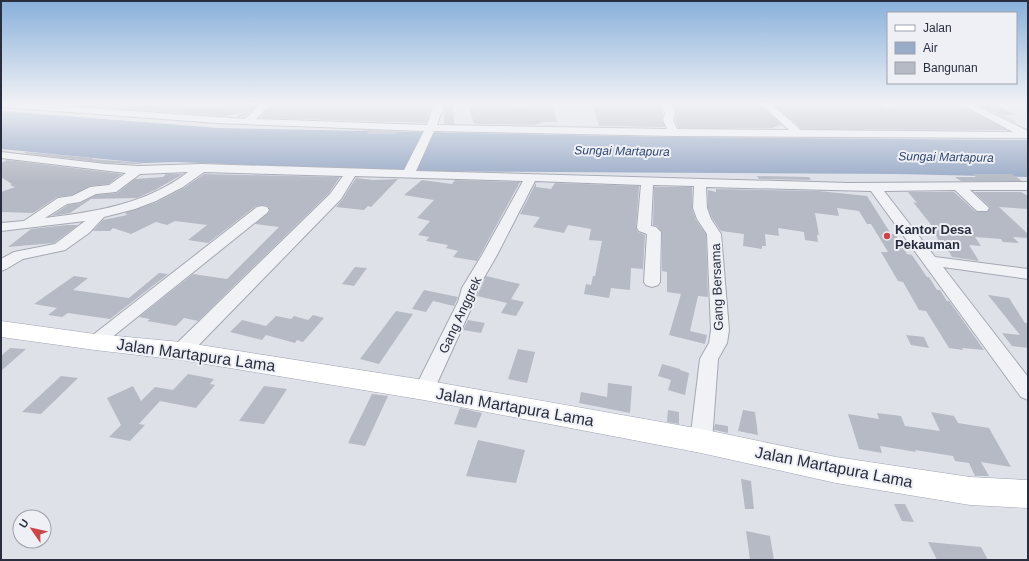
<svg xmlns="http://www.w3.org/2000/svg" width="1029" height="561" viewBox="0 0 1029 561" font-family="Arial,sans-serif">
<style>
.water{fill:#9aabc7}
.building{fill:#b6bac4}
.lines{fill:none;stroke-linecap:round;stroke-linejoin:round}
.minor-casing{stroke:#a4a8b2;stroke-width:2}
.major-casing{stroke:#9ea4b3;stroke-width:1}
.minor{fill:#f1f2f6;fill-rule:evenodd}
.major{fill:#fff;fill-rule:evenodd}
.poi-dot{fill:#cb454a;stroke:#eef0f5;stroke-width:1.5}
.labels{text-anchor:middle;dominant-baseline:central;stroke-width:4;stroke-linejoin:round;paint-order:stroke}
.far-water-label{font-size:12px;font-style:italic;fill:#334871;stroke:#eef0f5}
.poi-label{font-size:13px;font-weight:bold;fill:#282e3e;stroke:#eef0f5;text-anchor:start}
.street-label{font-size:13px;fill:#282e3e;stroke:#eef0f5}
.near-street-label{font-size:16px;fill:#282e3e;stroke:#eef0f5}
</style>
<rect width="100%" height="100%" fill="#dfe1e8"/>
<polygon class="water" points="1,111 219,128 670,137 1028,140 1028,177 897,174 397,171 177,162 144,163 1,149"/>
<g class="building">
<polygon points="81,104 187,104 184,106 223,107 227,104 259,104 244,117 237,117 242,113 225,116 77,106"/>
<polygon points="272,104 432,104 426,123 260,118"/>
<polygon points="445,104 453,104 454,124 444,124 444,110"/>
<polygon points="468,104 512,104 513,107 534,106 534,104 553,104 557,122 544,122 534,125 474,124"/>
<polygon points="600,104 660,104 663,112 662,120 665,127 599,126 592,105"/>
<polygon points="673,104 760,104 782,125 772,128 678,128 675,120 676,111"/>
<polygon points="773,104 879,104 887,109 894,105 960,104 1007,130 802,129"/>
<polygon points="976,104 993,104 1017,115 1002,115 1017,122 1014,122"/>
<polygon points="344,129 398,131 396,134 367,134 368,131"/>
<polygon points="26,152 93,158 92,159 144,163 139,164 106,163 23,153"/>
<polygon points="7,160 122,174 108,184 90,186 72,195 57,197 33,213 1,212 1,192 15,187 10,185 12,184 1,177 1,163"/>
<polygon points="166,174 183,174 155,190 137,198 91,199 70,213 51,216 68,205 81,203 96,195 117,193 135,179 163,177"/>
<polygon points="204,174 340,177 329,193 198,321 184,318 176,326 147,321 150,319 139,317 193,274 227,279 279,227 255,224 270,211 268,206 262,205 256,206 208,243 188,240 207,225 175,221 167,225 156,222 131,234 113,228 110,231 93,231 103,220 127,215 125,213 157,202 184,188"/>
<polygon points="973,174 1012,174 1022,181 961,181 955,177 976,177"/>
<polygon points="757,176 809,177 811,180 759,179"/>
<polygon points="356,178 374,180 398,179 371,207 368,206 364,210 336,207 342,200"/>
<polygon points="422,180 452,184 455,180 520,182 477,261 453,257 458,251 446,248 448,245 426,241 429,237 418,235 430,221 417,218 434,200 404,195"/>
<polygon points="536,183 536,187 551,189 555,183 639,186 636,228 638,232 645,235 643,269 631,268 630,290 611,288 609,298 584,294 586,284 591,285 593,276 595,276 602,241 589,240 591,229 568,225 564,233 533,227 540,217 520,214"/>
<polygon points="654,187 692,187 692,209 696,220 706,234 708,297 698,296 690,331 707,335 705,344 669,335 681,294 667,292 667,272 662,271 662,232 657,226 653,225"/>
<polygon points="716,189 819,191 867,196 891,234 895,234 907,254 912,255 927,277 929,277 937,290 940,290 947,301 949,301 984,350 962,348 963,350 949,348 926,311 919,310 903,282 898,281 881,252 888,252 871,224 867,224 859,211 837,208 839,216 815,213 819,235 817,235 818,242 805,240 804,232 778,228 779,236 765,234 766,246 762,246 762,249 743,246 744,234 721,231 712,218 708,208 708,190 716,192"/>
<polygon points="908,192 954,192 976,212 987,212 990,207 974,192 1021,192 1028,196 1028,209 999,207 1028,234 1028,238 1013,237 1019,243 1003,242 1001,239 975,237 981,246 969,245 979,261 952,257 943,241 939,241 931,226 932,226 913,202 917,203"/>
<polygon points="67,225 78,225 54,243 8,247 31,229"/>
<polygon points="355,267 367,268 354,286 342,284"/>
<polygon points="159,273 168,274 110,319 68,313 62,317 48,315 57,308 34,304 74,276 88,278 73,290 129,298"/>
<polygon points="486,276 520,284 511,299 524,302 516,316 501,313 507,303 477,296"/>
<polygon points="424,290 458,297 454,306 433,301 426,312 412,309"/>
<polygon points="988,295 1009,298 1025,323 1028,323 1028,348 1012,346 1002,333 1020,335"/>
<polygon points="396,311 413,314 379,364 360,359"/>
<polygon points="313,315 324,318 303,342 297,340 295,343 266,335 262,340 230,332 242,320 266,326 276,316 291,319 294,316 308,320"/>
<polygon points="468,320 485,323 481,333 463,330"/>
<polygon points="906,335 924,337 929,348 911,345"/>
<polygon points="10,348 26,349 1,371 1,356"/>
<polygon points="518,349 535,352 527,383 508,379"/>
<polygon points="662,364 680,369 680,370 689,373 685,395 668,390 671,380 658,376"/>
<polygon points="188,374 214,379 210,384 215,385 196,408 160,401 139,424 145,425 130,441 109,437 121,425 107,398 133,386 141,401 155,387 173,390"/>
<polygon points="61,376 78,378 41,414 22,412"/>
<polygon points="608,383 632,386 630,413 579,403 581,392 607,397"/>
<polygon points="264,386 287,389 264,424 239,421"/>
<polygon points="372,394 388,396 365,446 348,443"/>
<polygon points="460,408 482,413 476,428 454,424"/>
<polygon points="668,410 679,412 679,424 667,422"/>
<polygon points="743,410 755,412 758,435 738,431"/>
<polygon points="931,412 954,416 958,423 989,428 1011,467 981,462 989,476 975,476 969,463 955,461 953,456 915,450 916,452 880,446 882,453 859,449 848,414 879,419 877,413 901,416 905,426 940,431"/>
<polygon points="715,424 728,426 728,433 714,430"/>
<polygon points="478,440 525,450 516,483 466,476"/>
<polygon points="741,479 751,481 754,509 745,509"/>
<polygon points="894,504 905,504 914,522 902,521"/>
<polygon points="746,531 770,536 774,560 750,560"/>
<polygon points="928,542 981,547 988,560 937,560"/>
</g>
<g class="lines">
<g class="minor-casing">
<g id="minor">
<path d="M1,104H32L245,119L261,104H271L256,119L427,125L434,104H444L437,125L667,129L663,120L665,112L661,104H671L675,112L673,120L677,129L789,130L761,104H771L801,130L1013,132L961,104H973L1028,131V138L674,136L434,131L416,171L849,183L1028,182V190H970L989,208L987,211H977L955,190L884,191L935,257L1028,269V279L943,267L1028,377V400L1021,397L871,191L706,187L707,208L711,219L721,234L729,330L727,343L718,359L712,441L709,447L701,450L693,447L690,441L700,359L709,343L711,330L707,234L697,219L693,208L694,186L653,185L651,226L656,227L661,232L660,282L658,285L652,287L646,285L644,282L647,234L639,231L637,228L641,185L535,181L497,255L478,288L474,302L434,390L431,395L424,398L417,395L414,390L458,302L462,288L482,255L523,181L355,176L341,199L188,356L181,358L174,356L172,351L174,346L330,194L343,176L204,172L183,187L156,201L135,209L104,217L89,233L65,250L23,259L6,269L1,271V259L14,252L55,244L85,221L1,231V223L24,221L58,198L72,196L90,187L109,185L126,173L1,158V152L106,164L139,166L201,164L404,170L424,131L217,123L1,107ZM188,172C147,204 95,212 45,218L67,204L80,202L96,194L116,192L140,174Z"/>
<polygon points="880,104 892,104 893,105 888,108"/>
<polygon points="262,206 267,207 269,210 267,213 101,346 95,348 89,346 86,342 89,338 257,207"/>
</g>
</g>
<g class="major-casing">
<polygon id="major" points="1,321 95,334 181,342 424,380 701,429 836,457 970,477 1028,480 1028,508 970,505 836,483 701,453 424,400 181,360 95,350 1,337"/>
</g>
<use href="#minor" class="minor"/>
<use href="#major" class="major"/>
</g>
<linearGradient id="sky" x2="0" y2="1"><stop stop-color="#89b0db"/><stop offset="0.57" stop-color="#f1f2f5"/><stop offset="1" stop-color="#f1f2f5" stop-opacity="0"/></linearGradient>
<rect width="1029" height="182" fill="url(#sky)"/>
<circle class="poi-dot" cx="887" cy="236" r="4"/>
<g class="labels">
<g class="far-water-label">
<text transform="translate(622 151) rotate(1)">Sungai Martapura</text>
<text transform="translate(946 157) rotate(1)">Sungai Martapura</text>
</g>
<g class="poi-label">
<text x="895" y="229">Kantor Desa<tspan x="895" dy="15">Pekauman</tspan></text>
</g>
<g class="street-label">
<text transform="translate(717 287) rotate(-92)">Gang Bersama</text>
<text transform="translate(460 315) rotate(-65)">Gang Anggrek</text>
</g>
<g class="near-street-label">
<text transform="translate(196 355) rotate(8)">Jalan Martapura Lama</text>
<text transform="translate(515 407) rotate(10)">Jalan Martapura Lama</text>
<text transform="translate(834 467) rotate(11)">Jalan Martapura Lama</text>
</g>
</g>
<rect width="1029" height="561" fill="none" stroke="#282e3e" stroke-width="4"/>
<rect x="887" y="12" width="130" height="72" fill="#eef0f5" stroke="#9fa2ac"/>
<rect x="895" y="25" width="20" height="6" fill="#ffffff" stroke="#9fa2ac"/>
<text x="923" y="32" font-size="12" fill="#282e3e">Jalan</text>
<rect x="895" y="42" width="20" height="12" fill="#9aabc7" stroke="#9fa2ac"/>
<text x="923" y="52" font-size="12" fill="#282e3e">Air</text>
<rect x="895" y="62" width="20" height="12" fill="#b6bac4" stroke="#9fa2ac"/>
<text x="923" y="72" font-size="12" fill="#282e3e">Bangunan</text>
<g transform="translate(32 529) rotate(304)"><circle r="19" fill="#eef0f5" stroke="#9fa2ac"/>
<path d="M0-3L7 15L0 10L-7 15Z" fill="#cb454a"/>
<text y="-6" font-size="11" font-weight="bold" text-anchor="middle" fill="#282e3e">U</text>
</g>
</svg>
